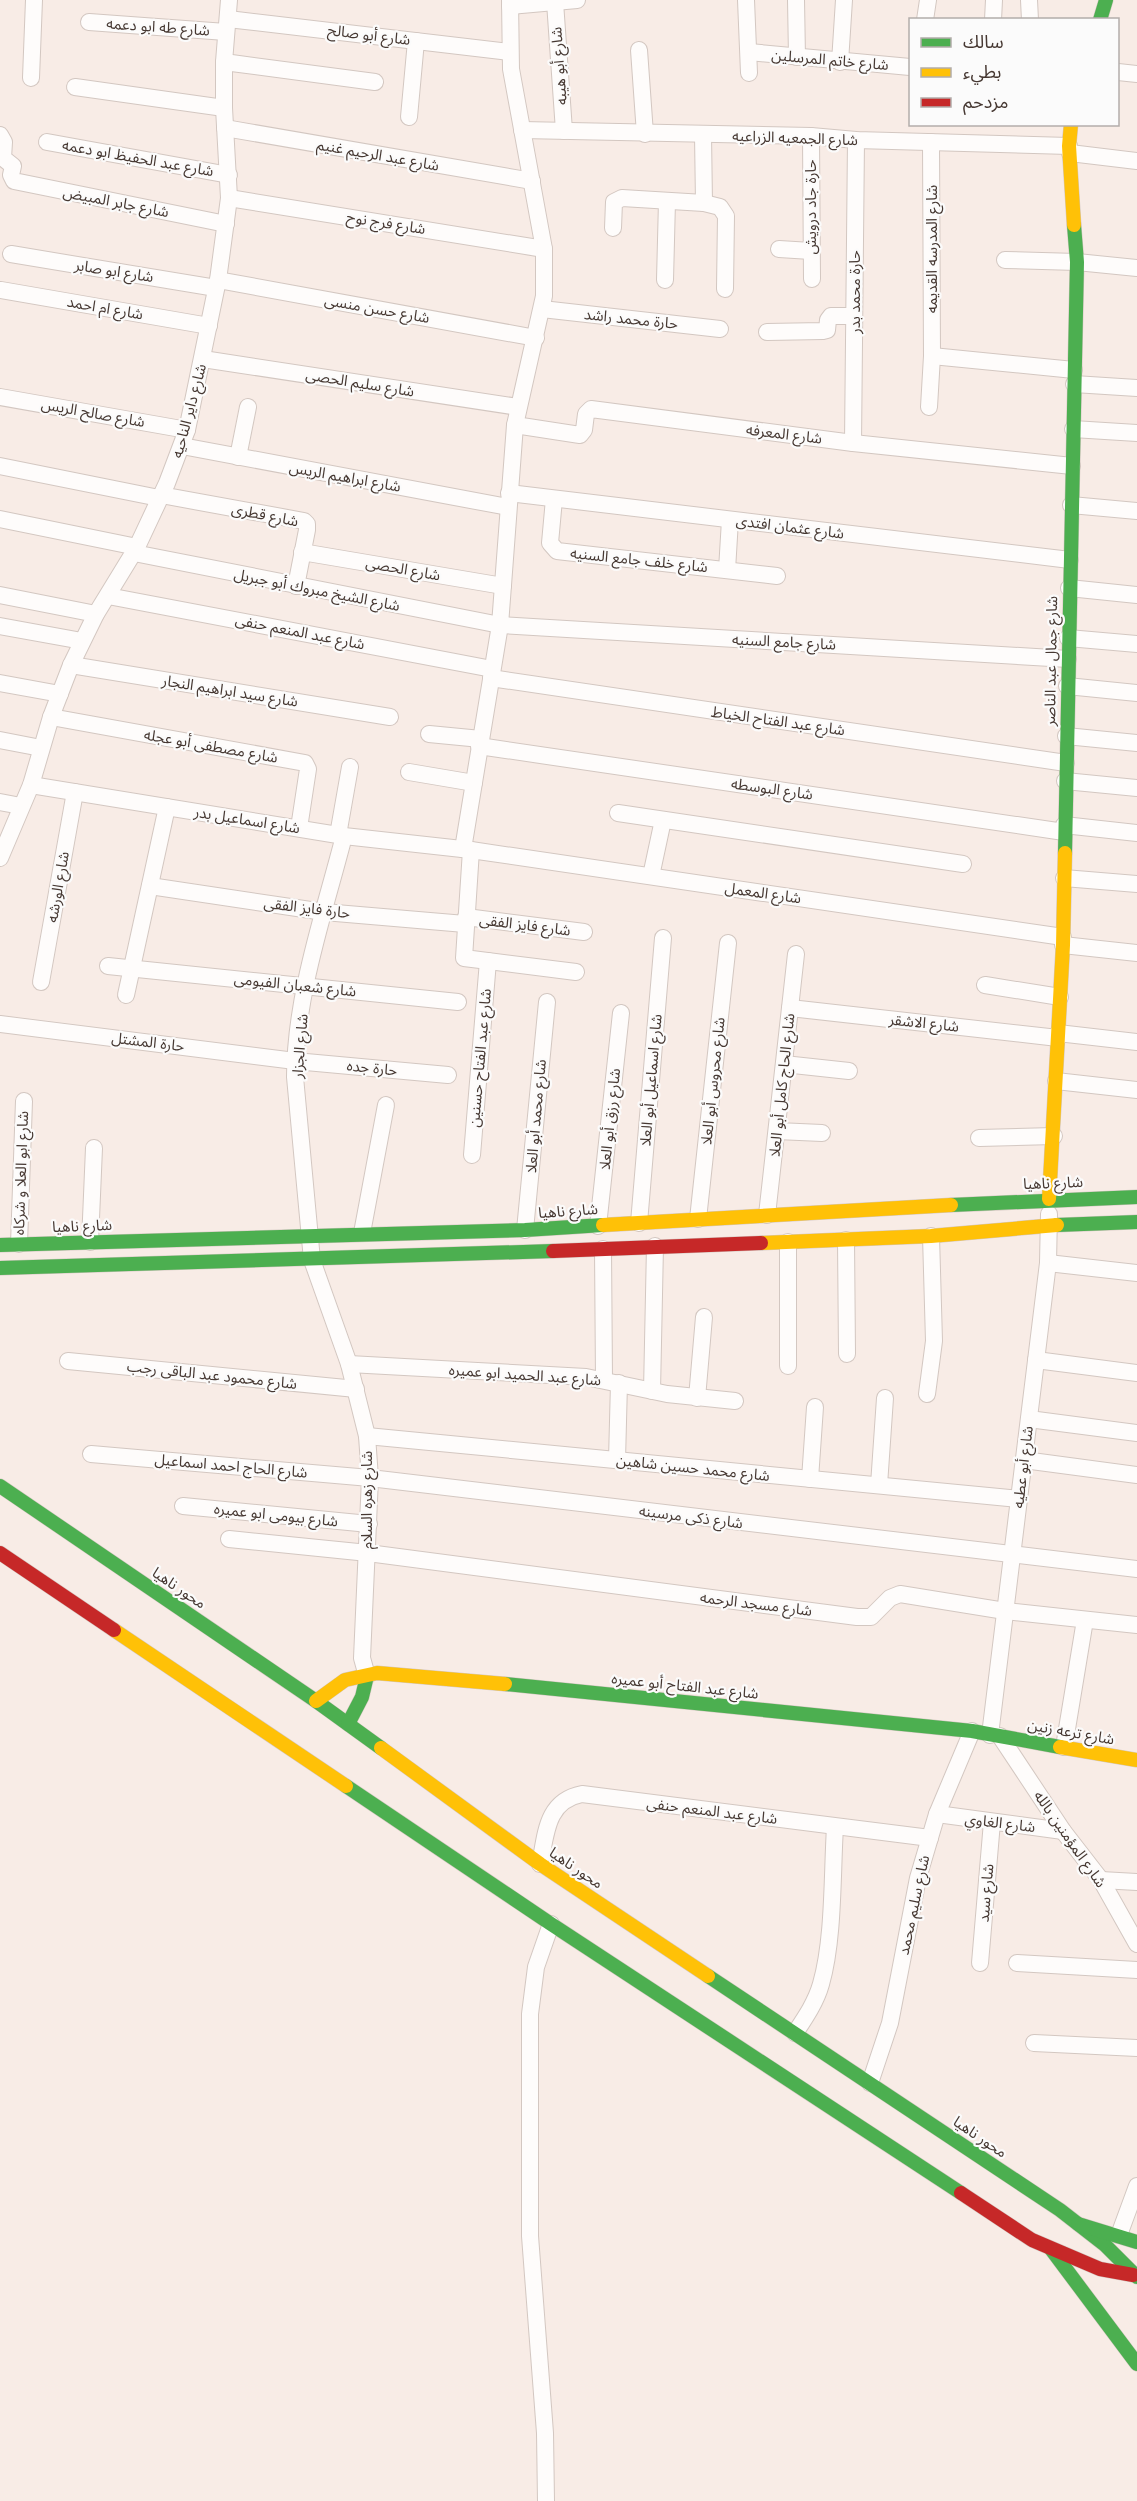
<svg xmlns="http://www.w3.org/2000/svg" width="1137" height="2501" viewBox="0 0 1137 2501" font-family="Georgia,'Noto Sans Arabic',serif">
<style>
.lines{fill:none;stroke-linecap:round;stroke-linejoin:round}
.street-casing{stroke:#d3c7c1;stroke-width:18}
.fast-casing{stroke:#d3c7c1;stroke-width:15}
.slow-casing{stroke:#d3c7c1;stroke-width:15}
.jam-casing{stroke:#d3c7c1;stroke-width:15}
.street{stroke:#fefcfb;stroke-width:16}
.fast{stroke:#4caf50;stroke-width:14}
.slow{stroke:#ffc107;stroke-width:14}
.jam{stroke:#c62828;stroke-width:14}
.labels{text-anchor:middle;dominant-baseline:central;stroke-width:4.5;stroke-linejoin:round;paint-order:stroke}
.street-label{font-size:15px;fill:#463832;stroke:#fbfbfb}
</style>
<rect width="100%" height="100%" fill="#f8ece6"/>
<g class="lines">
<g class="street-casing">
<g id="street">
<polyline points="746,0 749,73"/>
<polyline points="796,0 797,57"/>
<polyline points="1029,0 1030,20"/>
<polyline points="555,2 564,131"/>
<polyline points="510,6 577,0"/>
<polyline points="228,19 510,52"/>
<polyline points="925,20 928,0"/>
<polyline points="993,20 994,0"/>
<polyline points="89,22 226,32"/>
<polyline points="639,50 645,134"/>
<polyline points="749,52 910,67"/>
<polyline points="224,62 375,82"/>
<polyline points="840,62 844,0"/>
<polyline points="1118,72 1137,74"/>
<polyline points="31,78 34,0"/>
<polyline points="75,87 224,108"/>
<polyline points="409,117 416,41"/>
<polyline points="225,128 532,181"/>
<polyline points="522,130 811,136 856,140 1069,146"/>
<polyline points="0,135 4,142 3,158 13,166 11,175 14,181 226,224"/>
<polyline points="703,135 704,203"/>
<polyline points="811,136 812,279"/>
<polyline points="47,142 229,175"/>
<polyline points="1070,153 1137,161"/>
<polyline points="229,198 544,249"/>
<polyline points="613,228 614,202 622,198 704,203 720,207 726,216 725,289"/>
<polyline points="779,249 811,251"/>
<polyline points="11,254 216,288"/>
<polyline points="1005,260 1077,262 1137,268"/>
<polyline points="218,280 536,338"/>
<polyline points="665,280 667,201"/>
<polyline points="1,290 209,326"/>
<polyline points="542,309 720,329"/>
<polyline points="767,332 823,331 827,330 828,320 831,316 854,316"/>
<polyline points="932,356 1074,370"/>
<polyline points="203,359 518,407"/>
<polyline points="1074,384 1137,388"/>
<polyline points="0,397 187,430"/>
<polyline points="929,407 932,356 931,142"/>
<polyline points="515,425 580,435 584,430 586,414 591,409 853,443 1072,466"/>
<polyline points="1073,429 1137,433"/>
<polyline points="853,443 856,140"/>
<polyline points="182,446 508,507"/>
<polyline points="238,457 248,407"/>
<polyline points="0,466 159,498"/>
<polyline points="509,493 1070,560"/>
<polyline points="161,495 304,521 307,524 307,530 296,586"/>
<polyline points="554,499 550,543 557,551 777,576"/>
<polyline points="1071,505 1137,511"/>
<polyline points="0,519 137,547"/>
<polyline points="302,552 503,586"/>
<polyline points="134,553 500,625 1068,659"/>
<polyline points="727,570 730,520"/>
<polyline points="1069,588 1137,595"/>
<polyline points="0,595 96,614"/>
<polyline points="108,596 492,669"/>
<polyline points="0,626 82,641"/>
<polyline points="1068,638 1137,644"/>
<polyline points="71,665 390,717"/>
<polyline points="491,678 1066,763"/>
<polyline points="0,683 60,694"/>
<polyline points="1067,686 1137,693"/>
<polyline points="51,717 305,763 308,769 299,828"/>
<polyline points="429,734 481,739"/>
<polyline points="1066,736 1137,743"/>
<polyline points="0,740 41,748"/>
<polyline points="479,746 1064,832"/>
<polyline points="409,772 474,783"/>
<polyline points="1065,781 1137,788"/>
<polyline points="31,785 344,836 471,850 1063,937"/>
<polyline points="0,802 21,806"/>
<polyline points="618,813 963,864"/>
<polyline points="1064,825 1137,833"/>
<polyline points="338,835 350,767"/>
<path d="M344,836C324,914 295,996 295,1077L312,1260L349,1364L367,1436L370,1478L362,1658L367,1676"/>
<polyline points="463,849 500,625 515,425 544,296 544,249 511,69 510,0"/>
<polyline points="471,850 464,958 576,972"/>
<polyline points="0,858 31,785 51,717 71,665 96,614 137,547 167,483 187,430 218,280 229,198 224,108 224,62 229,0"/>
<polyline points="651,876 663,820"/>
<polyline points="1064,878 1137,884"/>
<polyline points="150,886 324,912 465,924"/>
<polyline points="466,917 584,932"/>
<polyline points="1063,945 1137,953"/>
<polyline points="108,966 458,1002"/>
<polyline points="41,982 75,792"/>
<polyline points="985,985 1060,997"/>
<polyline points="126,995 167,807"/>
<polyline points="790,1008 1058,1038"/>
<polyline points="0,1024 295,1061 448,1075"/>
<polyline points="1058,1033 1137,1042"/>
<polyline points="784,1064 849,1071"/>
<polyline points="1056,1081 1137,1090"/>
<polyline points="777,1131 822,1133"/>
<polyline points="979,1138 1054,1136"/>
<polyline points="472,1155 488,961"/>
<polyline points="767,1215 796,954"/>
<polyline points="698,1219 728,943"/>
<polyline points="639,1223 663,938"/>
<polyline points="598,1226 621,1013"/>
<polyline points="525,1230 547,1002"/>
<polyline points="362,1233 386,1105"/>
<polyline points="846,1240 847,1354"/>
<polyline points="90,1242 94,1148"/>
<polyline points="19,1244 24,1101"/>
<polyline points="603,1249 604,1379"/>
<polyline points="1048,1263 1137,1273"/>
<polyline points="1036,1360 1137,1373"/>
<polyline points="68,1361 356,1389"/>
<polyline points="349,1364 586,1377 667,1394 735,1401"/>
<polyline points="788,1366 788,1242"/>
<polyline points="652,1391 655,1246"/>
<polyline points="927,1394 934,1341 931,1236"/>
<polyline points="697,1398 704,1317"/>
<polyline points="1029,1419 1137,1433"/>
<polyline points="367,1436 1019,1499"/>
<polyline points="91,1454 370,1478 1137,1569"/>
<polyline points="617,1460 619,1383"/>
<polyline points="1024,1460 1137,1475"/>
<polyline points="810,1479 815,1407"/>
<polyline points="879,1485 885,1398"/>
<polyline points="183,1506 369,1524"/>
<polyline points="229,1539 368,1553 857,1617 871,1617 890,1598 900,1594 1005,1611 1137,1625"/>
<polyline points="990,1735 1048,1263 1049,1214"/>
<polyline points="1000,1736 1063,1831 1101,1880 1137,1944"/>
<polyline points="1064,1747 1085,1620"/>
<polyline points="937,1814 1063,1831"/>
<path d="M540,1864C546,1834 546,1801 582,1794L930,1838"/>
<polyline points="1101,1880 1137,1882"/>
<polyline points="980,1963 992,1822"/>
<polyline points="1017,1963 1137,1970"/>
<path d="M795,2033C805,2018 816,2002 821,1984C834,1939 832,1874 835,1827"/>
<polyline points="1034,2043 1137,2048"/>
<polyline points="870,2083 890,2023 918,1878 937,1814 972,1731"/>
<polyline points="1119,2235 1137,2186"/>
<polyline points="546,2501 545,2433 530,2236 530,2014 536,1967 551,1924"/>
</g>
</g>
<g class="fast-casing">
<g id="fast">
<polyline points="1100,20 1106,0"/>
<polyline points="1065,853 1077,262 1074,225"/>
<polyline points="951,1205 1137,1197"/>
<polyline points="1057,1225 1137,1222"/>
<polyline points="0,1245 525,1230 603,1225"/>
<polyline points="0,1268 553,1251"/>
<polyline points="0,1486 316,1701 381,1748"/>
<polyline points="505,1684 972,1731 1060,1747"/>
<polyline points="348,1724 362,1697 367,1676"/>
<polyline points="346,1786 551,1924 961,2193"/>
<polyline points="708,1976 1060,2210 1105,2245 1137,2277"/>
<polyline points="1078,2224 1137,2242"/>
<polyline points="1051,2249 1137,2364"/>
</g>
</g>
<g class="slow-casing">
<g id="slow">
<polyline points="1071,124 1069,146 1074,225"/>
<polyline points="1049,1199 1063,945 1065,853"/>
<polyline points="603,1225 951,1205"/>
<polyline points="761,1243 931,1236 1057,1225"/>
<polyline points="114,1630 346,1786"/>
<polyline points="316,1701 345,1680 377,1673 505,1684"/>
<polyline points="1060,1747 1137,1760"/>
<polyline points="381,1748 540,1864 708,1976"/>
</g>
</g>
<g class="jam-casing">
<g id="jam">
<polyline points="553,1251 761,1243"/>
<polyline points="0,1553 114,1630"/>
<polyline points="961,2193 1032,2240 1100,2269 1133,2275"/>
</g>
</g>
<use href="#street" class="street"/>
<use href="#fast" class="fast"/>
<use href="#slow" class="slow"/>
<use href="#jam" class="jam"/>
</g>
<g class="labels">
<g class="street-label">
<text transform="translate(158 27) rotate(4)">شارع طه ابو دعمه</text>
<text transform="translate(369 35) rotate(7)">شارع أبو صالح</text>
<text transform="translate(830 60) rotate(5)">شارع خاتم المرسلين</text>
<text transform="translate(559 66) rotate(-94)">شارع أبو هيبه</text>
<text transform="translate(795 138) rotate(2)">شارع الجمعيه الزراعيه</text>
<text transform="translate(378 155) rotate(10)">شارع عبد الرحيم غنيم</text>
<text transform="translate(138 158) rotate(10)">شارع عبد الحفيظ ابو دعمه</text>
<text transform="translate(116 202) rotate(11)">شارع جابر المبيض</text>
<text transform="translate(811 207) rotate(-90)">حارة جاد درويش</text>
<text transform="translate(386 223) rotate(9)">شارع فرج نوح</text>
<text transform="translate(932 249) rotate(-90)">شارع المدرسه القديمه</text>
<text transform="translate(114 271) rotate(9)">شارع ابو صابر</text>
<text transform="translate(855 292) rotate(-90)">حارة محمد بدر</text>
<text transform="translate(105 308) rotate(10)">شارع ام احمد</text>
<text transform="translate(377 309) rotate(10)">شارع حسن منسى</text>
<text transform="translate(631 319) rotate(6)">حارة محمد راشد</text>
<text transform="translate(360 383) rotate(9)">شارع سليم الحصى</text>
<text transform="translate(189 411) rotate(-75)">شارع داير الناحيه</text>
<text transform="translate(93 413) rotate(10)">شارع صالح الريس</text>
<text transform="translate(784 434) rotate(7)">شارع المعرفه</text>
<text transform="translate(345 477) rotate(10)">شارع ابراهيم الريس</text>
<text transform="translate(265 515) rotate(11)">شارع قطرى</text>
<text transform="translate(790 527) rotate(7)">شارع عثمان افتدى</text>
<text transform="translate(639 560) rotate(6)">شارع خلف جامع السنيه</text>
<text transform="translate(403 569) rotate(10)">شارع الحصى</text>
<text transform="translate(317 590) rotate(11)">شارع الشيخ مبروك أبو جبريل</text>
<text transform="translate(300 632) rotate(11)">شارع عبد المنعم حنفى</text>
<text transform="translate(784 642) rotate(3)">شارع جامع السنيه</text>
<text transform="translate(1051 661) rotate(-89)">شارع جمال عبد الناصر</text>
<text transform="translate(230 691) rotate(9)">شارع سيد ابراهيم النجار</text>
<text transform="translate(778 721) rotate(8)">شارع عبد الفتاح الخياط</text>
<text transform="translate(211 746) rotate(10)">شارع مصطفى أبو عجله</text>
<text transform="translate(772 789) rotate(8)">شارع البوسطه</text>
<text transform="translate(247 820) rotate(9)">شارع اسماعيل بدر</text>
<text transform="translate(58 887) rotate(-80)">شارع الورشه</text>
<text transform="translate(763 893) rotate(8)">شارع المعمل</text>
<text transform="translate(307 908) rotate(7)">حارة فايز الفقى</text>
<text transform="translate(525 925) rotate(7)">شارع فايز الفقى</text>
<text transform="translate(295 985) rotate(6)">شارع شعبان الفيومى</text>
<text transform="translate(924 1023) rotate(6)">شارع الاشقر</text>
<text transform="translate(148 1042) rotate(7)">حارة المشتل</text>
<text transform="translate(300 1046) rotate(-85)">شارع الجزار</text>
<text transform="translate(480 1058) rotate(-85)">شارع عبد الفتاح حسنين</text>
<text transform="translate(372 1068) rotate(6)">حارة جده</text>
<text transform="translate(651 1080) rotate(-85)">شارع اسماعيل أبو العلا</text>
<text transform="translate(713 1081) rotate(-84)">شارع محروس أبو العلا</text>
<text transform="translate(782 1085) rotate(-84)">شارع الحاج كامل أبو العلا</text>
<text transform="translate(536 1116) rotate(-85)">شارع محمد أبو العلا</text>
<text transform="translate(610 1119) rotate(-84)">شارع رزق أبو العلا</text>
<text transform="translate(21 1173) rotate(-88)">شارع ابو العلا و شركاه</text>
<text transform="translate(1053 1183) rotate(-2)">شارع ناهيا</text>
<text transform="translate(568 1211) rotate(-4)">شارع ناهيا</text>
<text transform="translate(82 1226) rotate(-2)">شارع ناهيا</text>
<text transform="translate(212 1375) rotate(6)">شارع محمود عبد الباقى رجب</text>
<text transform="translate(525 1375) rotate(4)">شارع عبد الحميد ابو عميره</text>
<text transform="translate(231 1466) rotate(5)">شارع الحاج احمد اسماعيل</text>
<text transform="translate(1023 1467) rotate(-83)">شارع أبو عطيه</text>
<text transform="translate(693 1468) rotate(6)">شارع محمد حسين شاهين</text>
<text transform="translate(367 1500) rotate(-90)">شارع زهره السلام</text>
<text transform="translate(276 1515) rotate(6)">شارع بيومى ابو عميره</text>
<text transform="translate(691 1517) rotate(7)">شارع ذكى مرسينه</text>
<text transform="translate(179 1588) rotate(34)">محور ناهيا</text>
<text transform="translate(756 1604) rotate(7)">شارع مسجد الرحمه</text>
<text transform="translate(685 1686) rotate(6)">شارع عبد الفتاح أبو عميره</text>
<text transform="translate(1071 1732) rotate(10)">شارع ترعه زنين</text>
<text transform="translate(712 1811) rotate(7)">شارع عبد المنعم حنفى</text>
<text transform="translate(1000 1823) rotate(7)">شارع الغاوي</text>
<text transform="translate(1070 1839) rotate(55)">شارع المؤمنين بالله</text>
<text transform="translate(576 1868) rotate(34)">محور ناهيا</text>
<text transform="translate(986 1893) rotate(-85)">شارع سيد</text>
<text transform="translate(914 1905) rotate(-78)">شارع سليم محمد</text>
<text transform="translate(980 2137) rotate(34)">محور ناهيا</text>
</g>
</g>
<rect x="909" y="18" width="210" height="108" fill="#fbfbfb" stroke="#b3adab" stroke-width="1.5"/>
<rect x="921" y="38" width="30" height="9" fill="#4caf50" stroke="#b3adab" stroke-width="1.5"/>
<text x="963" y="48" font-size="18" fill="#463832">سالك</text>
<rect x="921" y="68" width="30" height="9" fill="#ffc107" stroke="#b3adab" stroke-width="1.5"/>
<text x="963" y="78" font-size="18" fill="#463832">بطيء</text>
<rect x="921" y="98" width="30" height="9" fill="#c62828" stroke="#b3adab" stroke-width="1.5"/>
<text x="963" y="108" font-size="18" fill="#463832">مزدحم</text>
</svg>
